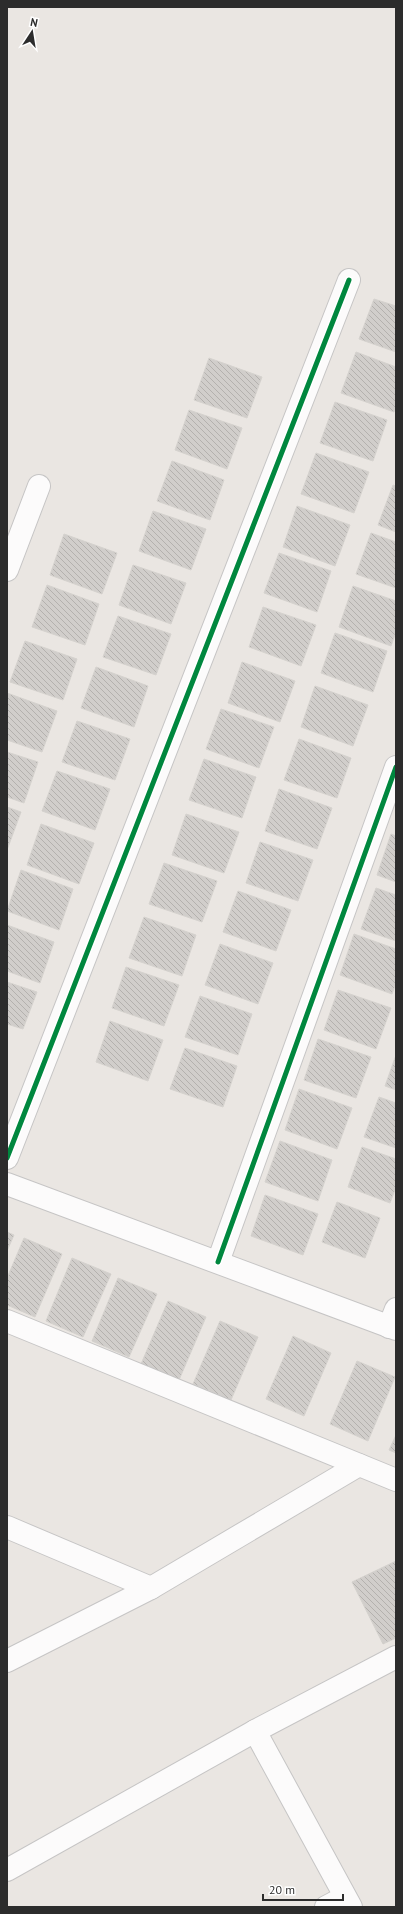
<svg xmlns="http://www.w3.org/2000/svg" width="403" height="1914" viewBox="0 0 403 1914" font-family="'PT Sans',sans-serif">
<style>
.building{fill:url(#building-back-hatch);stroke:#d5d2ce}
.lines{fill:none;stroke-linecap:round;stroke-linejoin:round}
.minor-casing{stroke:#c6c5c5;stroke-width:24}
.minor{stroke:#fcfbfb;stroke-width:22}
.cycleway-casing{stroke:#fff;stroke-width:8}
.cycleway{stroke:#00873e;stroke-width:5}
</style>
<defs>
<pattern id="building-back-hatch" width="6" height="6" patternUnits="userSpaceOnUse"><rect width="6" height="6" fill="#d1cecb"/><path d="M-1 5l2 2M0 0l6 6M5-1l2 2" fill="none" stroke="#b4b1ae"/></pattern>
</defs>
<rect width="100%" height="100%" fill="#eae6e2"/>
<g class="building">
<polygon points="374,299 396,306 396,352 359,339"/>
<polygon points="356,352 396,367 396,405 394,412 341,393"/>
<polygon points="209,358 262,377 247,418 194,400"/>
<polygon points="335,402 387,420 373,461 320,443"/>
<polygon points="189,410 242,428 227,469 175,450"/>
<polygon points="316,453 369,472 354,513 301,494"/>
<polygon points="172,461 224,480 210,520 157,501"/>
<polygon points="393,485 396,486 396,532 378,525"/>
<polygon points="297,506 350,525 335,566 283,547"/>
<polygon points="153,511 206,529 191,570 139,551"/>
<polygon points="371,533 396,542 396,588 356,574"/>
<polygon points="64,534 117,553 102,594 50,575"/>
<polygon points="279,553 331,571 317,612 264,593"/>
<polygon points="133,565 186,583 171,624 119,605"/>
<polygon points="47,585 99,604 85,645 32,627"/>
<polygon points="353,586 396,601 396,632 391,646 339,627"/>
<polygon points="263,607 316,625 301,666 249,647"/>
<polygon points="118,616 171,634 156,675 103,657"/>
<polygon points="335,633 387,651 373,692 321,673"/>
<polygon points="25,641 77,659 63,700 10,682"/>
<polygon points="242,662 295,681 280,722 228,703"/>
<polygon points="96,667 148,686 134,727 81,708"/>
<polygon points="315,686 368,705 353,746 301,727"/>
<polygon points="7,693 57,711 42,752 7,740"/>
<polygon points="221,709 274,727 259,768 206,749"/>
<polygon points="77,721 130,739 115,780 62,762"/>
<polygon points="299,739 351,758 337,798 284,780"/>
<polygon points="7,752 38,762 24,803 7,797"/>
<polygon points="204,759 256,777 242,818 189,800"/>
<polygon points="57,771 110,789 95,830 42,811"/>
<polygon points="279,789 332,808 317,849 265,831"/>
<polygon points="7,807 21,812 7,850"/>
<polygon points="186,814 239,832 224,873 172,855"/>
<polygon points="41,824 94,843 79,884 27,865"/>
<polygon points="391,834 396,836 396,882 377,875"/>
<polygon points="260,842 313,860 298,901 246,883"/>
<polygon points="164,863 217,881 202,922 149,904"/>
<polygon points="21,870 73,889 59,930 7,911"/>
<polygon points="376,888 396,895 396,941 361,929"/>
<polygon points="238,891 291,910 276,951 223,932"/>
<polygon points="144,917 196,935 182,976 129,958"/>
<polygon points="7,925 54,942 40,983 7,971"/>
<polygon points="354,934 396,949 396,983 392,994 340,975"/>
<polygon points="220,944 273,963 258,1004 205,985"/>
<polygon points="126,967 179,985 164,1026 112,1008"/>
<polygon points="7,982 37,992 23,1029 7,1024"/>
<polygon points="338,990 391,1008 376,1049 324,1030"/>
<polygon points="200,996 252,1014 238,1055 185,1037"/>
<polygon points="110,1021 163,1040 148,1081 96,1062"/>
<polygon points="318,1039 371,1057 356,1098 304,1080"/>
<polygon points="185,1048 237,1066 223,1107 170,1089"/>
<polygon points="396,1055 396,1090 385,1086"/>
<polygon points="299,1089 352,1108 337,1149 285,1130"/>
<polygon points="379,1097 396,1103 396,1148 364,1137"/>
<polygon points="280,1141 332,1160 318,1201 265,1182"/>
<polygon points="362,1147 396,1159 396,1187 390,1203 348,1187"/>
<polygon points="265,1195 318,1214 303,1255 251,1236"/>
<polygon points="337,1202 380,1218 365,1258 322,1242"/>
<polygon points="7,1232 14,1235 7,1251"/>
<polygon points="24,1238 62,1254 35,1317 7,1305 7,1278"/>
<polygon points="72,1258 111,1274 83,1337 46,1321"/>
<polygon points="118,1278 157,1294 129,1357 92,1341"/>
<polygon points="168,1301 206,1317 179,1380 141,1364"/>
<polygon points="220,1321 258,1337 231,1400 193,1384"/>
<polygon points="293,1336 331,1353 304,1416 266,1399"/>
<polygon points="357,1361 395,1377 368,1441 330,1424"/>
<polygon points="396,1435 396,1453 389,1450"/>
<polygon points="396,1561 396,1638 383,1644 352,1582"/>
</g>
<g class="lines">
<g class="minor-casing">
<g id="minor">
<polyline points="7,570 39,486"/>
<polyline points="7,1158 349,280"/>
<polyline points="7,1184 396,1329"/>
<polyline points="218,1262 396,767"/>
<polyline points="7,1321 396,1480"/>
<polyline points="389,1327 396,1309"/>
<polyline points="7,1527 151,1588"/>
<polyline points="7,1661 151,1588 359,1465"/>
<polyline points="255,1731 351,1907"/>
<polyline points="7,1870 255,1731 396,1657"/>
<polyline points="326,1907 345,1897"/>
</g>
</g>
<use href="#minor" class="minor"/>
<g class="cycleway-casing">
<g id="cycleway">
<polyline points="7,1158 349,280"/>
<polyline points="218,1262 396,767"/>
</g>
</g>
<use href="#cycleway" class="cycleway"/>
</g>
<rect width="403" height="1914" fill="none" stroke="#2c2c2c" stroke-width="16"/>
<g transform="translate(32 32) rotate(12)" stroke="#ffffff" stroke-width="3" paint-order="stroke">
<path d="M0-3L7 15L0 10L-7 15Z" fill="#2c2c2c"/>
<text y="-6" font-size="11" font-weight="bold" text-anchor="middle" fill="#2c2c2c">N</text>
</g>
<path d="M263 1894v6h80v-6" fill="none" stroke="#2c2c2c" stroke-width="2"/>
<text x="269" y="1894" font-size="12" fill="#2c2c2c" stroke="#ffffff" stroke-width="3" paint-order="stroke">20 m</text>
</svg>
